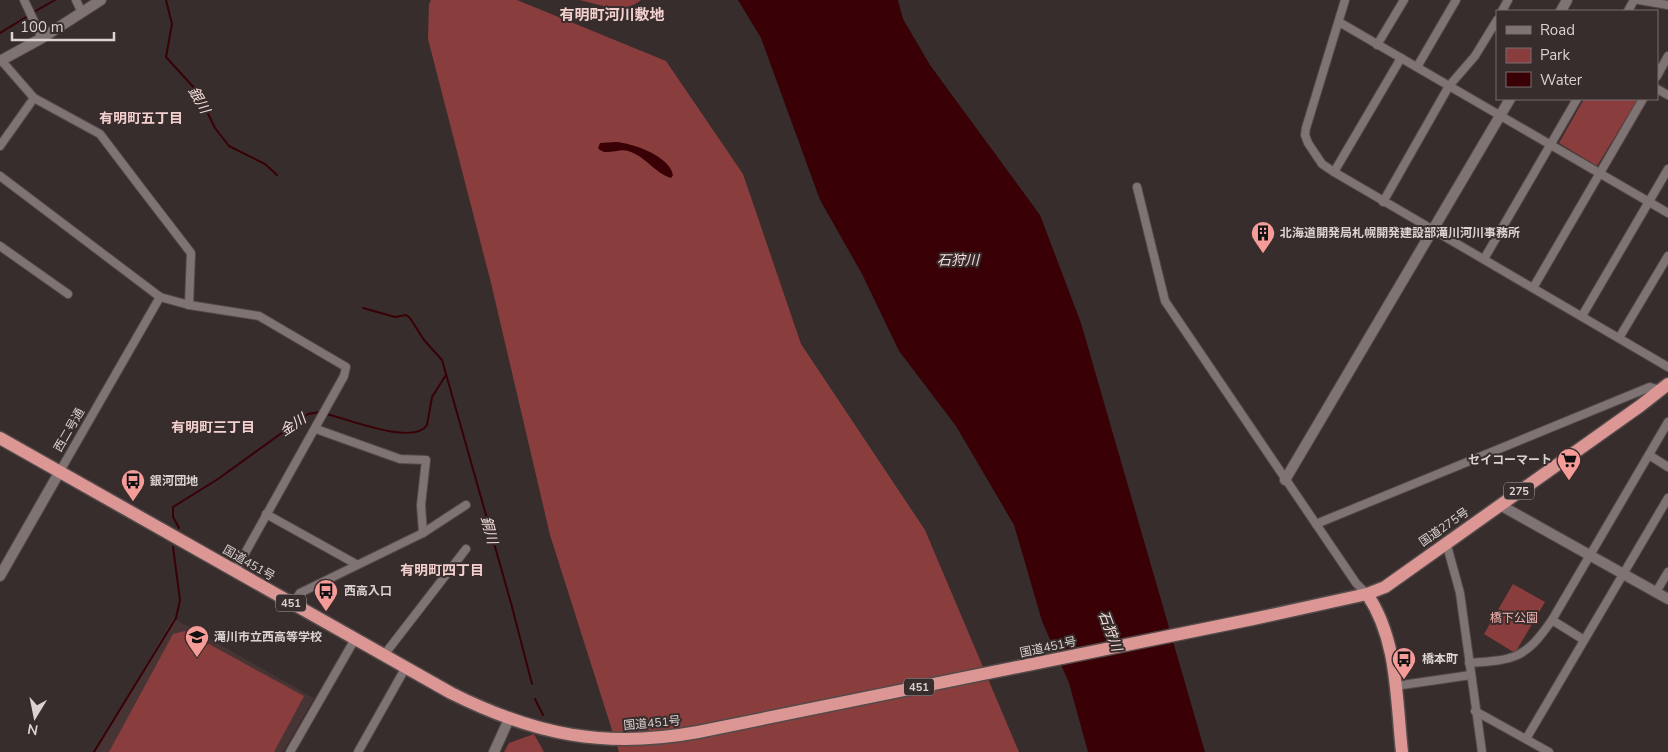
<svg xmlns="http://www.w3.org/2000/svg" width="1668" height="752" viewBox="0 0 1668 752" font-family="'Nunito Sans','Noto Sans JP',sans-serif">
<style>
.built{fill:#463534}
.green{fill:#8a3d3d}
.water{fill:#390006}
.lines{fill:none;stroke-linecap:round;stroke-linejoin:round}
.stream{stroke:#390006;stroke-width:2}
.minor-casing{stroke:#534a4a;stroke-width:10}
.tertiary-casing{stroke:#534a4a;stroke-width:12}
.trunk-casing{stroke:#534a4a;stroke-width:15}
.minor{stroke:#807373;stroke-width:8}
.tertiary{stroke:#807373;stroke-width:10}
.trunk{stroke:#dc9694;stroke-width:12}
.labels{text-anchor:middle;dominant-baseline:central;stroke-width:4;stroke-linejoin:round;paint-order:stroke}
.shield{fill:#372d2c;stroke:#a9a1a0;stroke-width:1}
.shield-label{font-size:11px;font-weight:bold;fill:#dad3d2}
.poi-label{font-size:12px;font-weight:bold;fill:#dad3d2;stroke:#372d2c;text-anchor:start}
.street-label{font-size:12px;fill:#dad3d2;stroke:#372d2c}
.park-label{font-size:12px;fill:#f9b2af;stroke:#372d2c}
.water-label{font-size:14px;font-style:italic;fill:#f5dddb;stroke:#372d2c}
.neighbourhood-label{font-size:14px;font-weight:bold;fill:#f3d0ce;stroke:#372d2c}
.quarter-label{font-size:15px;font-weight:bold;fill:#f3d0ce;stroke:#372d2c}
</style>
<rect width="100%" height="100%" fill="#372d2c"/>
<polygon class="built" points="173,618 314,698 283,752 95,752"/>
<g class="green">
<polygon points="431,0 517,0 666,61 743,174 801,344 925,530 1019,752 619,752 550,535 491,283 428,39 429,4"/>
<path d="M579,0H641C624,15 598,4 579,0Z"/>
<polygon points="1584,99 1638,99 1597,166 1559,143"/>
<polygon points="1513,584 1545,602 1515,653 1484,634"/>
<polygon points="185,631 304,696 274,752 109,752 173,634"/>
<polygon points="534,734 544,752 504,752 509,743"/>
</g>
<g class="water">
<polygon points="738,0 898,0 903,19 930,65 1040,215 1081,323 1205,752 1088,752 1069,683 1042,621 1014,525 956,426 899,351 862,274 820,200 761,38"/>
<path d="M616,142C632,143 670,156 673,175L671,178C656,174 644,155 628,151C618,148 605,157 598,148L600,143Z"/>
</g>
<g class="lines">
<g class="stream">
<polyline points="166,0 172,24 166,57 197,91 215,128 229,146 265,164 277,175"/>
<polyline points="32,13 55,0"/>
<polyline points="0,33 28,16"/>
<polyline points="363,308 395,317 406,315 410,318 424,340 442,360 511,603 532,684"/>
<path d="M327,414C347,419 414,446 427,425L432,397L446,375"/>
<polyline points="179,528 173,517 173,507 218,479 308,414 320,412"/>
<polyline points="535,699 543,715"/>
<polyline points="94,752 176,618 180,600 173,547"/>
</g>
<g class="minor-casing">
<g id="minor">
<polyline points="24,0 42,38"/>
<polyline points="76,0 82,13"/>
<polyline points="1345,0 1306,128 1305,135 1308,143 1322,164 1334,172 1668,367"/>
<polyline points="1639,0 1668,5"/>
<polyline points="1502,11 1508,0"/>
<polyline points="1628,11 1634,0"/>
<polyline points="1339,22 1668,213"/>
<polyline points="1377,45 1404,0"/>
<polyline points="1,60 34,98 100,134 141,188 191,253 189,305"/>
<polyline points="1417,67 1456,0"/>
<polyline points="1657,76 1668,56"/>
<polyline points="1657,89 1668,95"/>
<polyline points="0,146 34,98"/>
<polyline points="1334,172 1401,58"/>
<polyline points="0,176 160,297 189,305 259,316 346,367 344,376 235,571"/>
<polyline points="1137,187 1165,301 1316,524 1356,583 1367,594"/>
<polyline points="1383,202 1449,86 1475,56 1497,20"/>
<polyline points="0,246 68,294"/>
<polyline points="1484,259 1577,99"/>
<polyline points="1533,288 1643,99"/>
<polyline points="1582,316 1668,169"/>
<polyline points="1619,338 1668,256"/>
<polyline points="316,429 400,459 426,460 421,505 423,533"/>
<polyline points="1649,455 1668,467"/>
<polyline points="60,471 160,297"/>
<polyline points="266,514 356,564"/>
<polyline points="1316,524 1650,387 1661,390"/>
<polyline points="1446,542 1460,593 1482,752"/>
<polyline points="1656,592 1668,572"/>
<polyline points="293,604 300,593 423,533 466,505"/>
<polyline points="1584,640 1552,620 1668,422"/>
<polyline points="384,655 466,549"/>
<path d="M1469,663C1515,660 1525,659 1552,620"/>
<polyline points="1395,686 1471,675"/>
<polyline points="1475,711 1549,752"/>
<polyline points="1526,739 1668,498"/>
<polyline points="290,752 355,639"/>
<polyline points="358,752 406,667"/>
</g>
</g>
<g class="tertiary-casing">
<g id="tertiary">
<polyline points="1561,11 1567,0"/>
<polyline points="0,61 42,38 101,0"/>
<polyline points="1285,480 1510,99"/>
<polyline points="1500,505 1668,599"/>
<polyline points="0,576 60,471"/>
<polyline points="494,752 509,719"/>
</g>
</g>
<g class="trunk-casing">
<g id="trunk">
<path d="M0,438L451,693C535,735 605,749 698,732L1253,619L1367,594L1385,587L1640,406L1668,384"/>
<path d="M1367,594C1398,640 1396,698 1402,752"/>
</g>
</g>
<use href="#minor" class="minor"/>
<use href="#tertiary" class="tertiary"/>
<use href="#trunk" class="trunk"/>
</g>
<defs>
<g id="building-pin" transform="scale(1.25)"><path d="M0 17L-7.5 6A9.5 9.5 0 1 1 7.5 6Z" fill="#f59b98" stroke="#372d2c"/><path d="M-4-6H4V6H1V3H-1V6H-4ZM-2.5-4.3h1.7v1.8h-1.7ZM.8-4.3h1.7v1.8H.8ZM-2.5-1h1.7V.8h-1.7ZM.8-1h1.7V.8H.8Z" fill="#111"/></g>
<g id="supermarket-pin" transform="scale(1.25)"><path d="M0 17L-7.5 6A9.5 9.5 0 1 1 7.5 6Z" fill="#f59b98" stroke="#372d2c"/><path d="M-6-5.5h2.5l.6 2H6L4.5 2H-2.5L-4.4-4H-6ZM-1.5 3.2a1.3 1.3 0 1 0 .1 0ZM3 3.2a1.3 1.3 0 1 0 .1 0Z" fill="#111"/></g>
<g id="bus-pin" transform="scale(1.25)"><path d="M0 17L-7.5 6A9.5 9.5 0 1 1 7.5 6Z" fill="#f59b98" stroke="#372d2c"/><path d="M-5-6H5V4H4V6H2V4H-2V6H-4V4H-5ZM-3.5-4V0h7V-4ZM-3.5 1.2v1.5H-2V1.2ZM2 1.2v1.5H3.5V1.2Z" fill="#111"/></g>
<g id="school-pin" transform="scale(1.25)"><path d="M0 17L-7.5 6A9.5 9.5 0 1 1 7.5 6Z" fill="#f59b98" stroke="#372d2c"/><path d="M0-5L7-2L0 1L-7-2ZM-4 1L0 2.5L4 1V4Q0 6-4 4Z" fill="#111"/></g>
</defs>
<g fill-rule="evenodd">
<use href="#building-pin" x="1263" y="233"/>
<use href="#supermarket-pin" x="1569" y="460"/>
<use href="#bus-pin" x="133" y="481"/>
<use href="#bus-pin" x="326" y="591"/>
<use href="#school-pin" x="197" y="637"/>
<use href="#bus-pin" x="1404" y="659"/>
</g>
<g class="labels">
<g class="shield">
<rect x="1504" y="482.5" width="30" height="17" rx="4"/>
<rect x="276" y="594.5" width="30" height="17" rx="4"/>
<rect x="904" y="678.5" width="30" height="17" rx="4"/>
</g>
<g class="shield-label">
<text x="1519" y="491">275</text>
<text x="291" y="603">451</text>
<text x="919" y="687">451</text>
</g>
<g class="poi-label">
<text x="1280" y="233">北海道開発局札幌開発建設部滝川河川事務所</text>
<text x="1552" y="460" text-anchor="end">セイコーマート</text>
<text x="150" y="481">銀河団地</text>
<text x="344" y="591">西高入口</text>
<text x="214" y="637">滝川市立西高等学校</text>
<text x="1422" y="659">橋本町</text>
</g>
<g class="street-label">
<text transform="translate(69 430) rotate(-60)">西二号通</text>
<text transform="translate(1444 527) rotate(-35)">国道275号</text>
<text transform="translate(249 563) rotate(30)">国道451号</text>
<text transform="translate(1048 647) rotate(-12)">国道451号</text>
<text transform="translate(652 723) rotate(-5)">国道451号</text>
</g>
<g class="park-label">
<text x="1514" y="618">橋下公園</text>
</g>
<g class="water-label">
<text transform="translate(199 100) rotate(60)">銀川</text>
<text x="958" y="260">石狩川</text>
<text transform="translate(293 425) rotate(-34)">金川</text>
<text transform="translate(489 530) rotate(75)">銅川</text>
<text transform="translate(1110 631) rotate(70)">石狩川</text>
</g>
<g class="neighbourhood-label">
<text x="141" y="118">有明町五丁目</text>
<text x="213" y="427">有明町三丁目</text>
<text x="442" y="570">有明町四丁目</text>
</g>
<g class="quarter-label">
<text x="612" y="15">有明町河川敷地</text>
</g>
</g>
<rect x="1496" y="10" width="162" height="90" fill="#372d2c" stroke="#786f6e"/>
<rect x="1506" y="26" width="25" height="8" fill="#807373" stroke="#786f6e"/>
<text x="1540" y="35" font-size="15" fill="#dad3d2">Road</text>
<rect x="1506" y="48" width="25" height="15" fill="#8a3d3d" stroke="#786f6e"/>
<text x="1540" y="60" font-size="15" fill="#dad3d2">Park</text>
<rect x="1506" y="72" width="25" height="15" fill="#390006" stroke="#786f6e"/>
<text x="1540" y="85" font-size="15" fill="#dad3d2">Water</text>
<g transform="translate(35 717) rotate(190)" stroke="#372d2c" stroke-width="4" paint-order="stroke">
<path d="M0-4L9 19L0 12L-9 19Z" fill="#dad3d2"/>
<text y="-8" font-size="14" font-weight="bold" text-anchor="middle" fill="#dad3d2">N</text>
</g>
<path d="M12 32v8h102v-8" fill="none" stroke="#dad3d2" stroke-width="2.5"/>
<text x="20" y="32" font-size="15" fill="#dad3d2" stroke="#372d2c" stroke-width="4" paint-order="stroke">100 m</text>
</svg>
